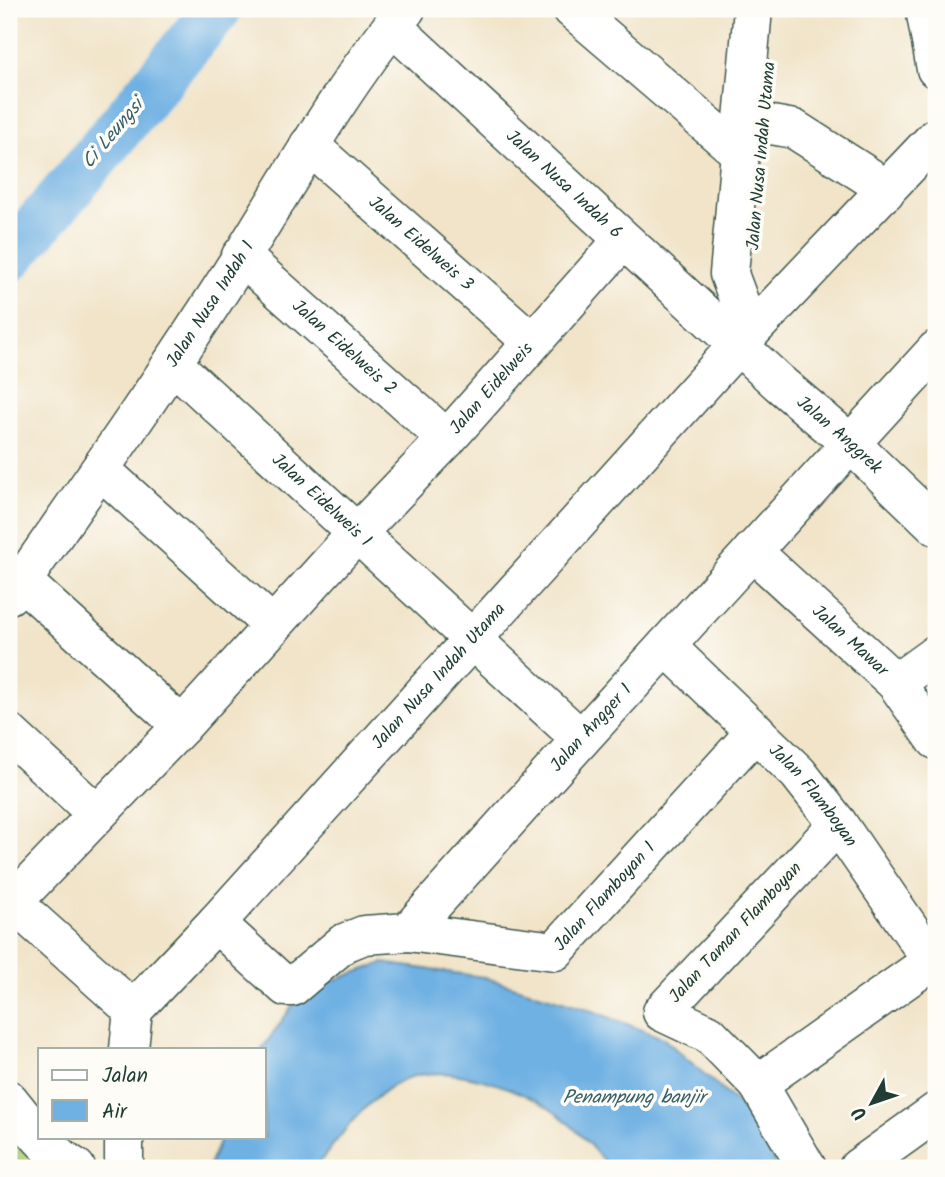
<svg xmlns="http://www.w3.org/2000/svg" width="945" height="1177" viewBox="0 0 945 1177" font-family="Kalam,sans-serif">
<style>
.green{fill:#a8ca72;stroke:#648453;stroke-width:2}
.water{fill:#6fb1e3;stroke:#47778c;stroke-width:2}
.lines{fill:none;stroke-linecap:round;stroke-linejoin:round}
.river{stroke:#6fb1e3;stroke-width:49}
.minor-casing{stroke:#3e564a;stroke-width:41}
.minor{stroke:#fff;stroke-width:38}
.labels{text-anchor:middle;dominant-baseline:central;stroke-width:7;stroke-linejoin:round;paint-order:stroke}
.street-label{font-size:18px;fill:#1f3d34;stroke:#fdfcf7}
.water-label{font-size:19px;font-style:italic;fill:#376069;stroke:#fdfcf7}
</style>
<rect width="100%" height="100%" fill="#fdfcf7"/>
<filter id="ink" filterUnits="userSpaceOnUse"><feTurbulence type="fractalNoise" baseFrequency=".0143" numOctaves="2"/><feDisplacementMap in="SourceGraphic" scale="14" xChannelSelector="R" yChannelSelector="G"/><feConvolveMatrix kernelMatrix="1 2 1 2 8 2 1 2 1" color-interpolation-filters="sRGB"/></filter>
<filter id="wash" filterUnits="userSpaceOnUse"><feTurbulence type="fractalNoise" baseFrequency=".00686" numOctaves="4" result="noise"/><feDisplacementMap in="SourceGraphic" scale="28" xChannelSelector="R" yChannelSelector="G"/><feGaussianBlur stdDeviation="1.57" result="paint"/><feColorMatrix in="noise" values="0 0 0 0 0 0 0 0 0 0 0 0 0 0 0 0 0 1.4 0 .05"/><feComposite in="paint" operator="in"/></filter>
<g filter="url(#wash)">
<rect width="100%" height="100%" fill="#f1e4c9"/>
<polygon class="green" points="9,1100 81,1168 9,1168"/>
<path class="water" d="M383,963L483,977L585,1008L663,1038L750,1114L777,1168H610C593,1149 575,1126 553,1111C517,1087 443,1060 401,1081C365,1099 340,1137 315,1168H208L221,1137H264V1049H262L303,991Z"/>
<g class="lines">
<polyline class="river" points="9,258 74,183 217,9"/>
</g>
</g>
<g filter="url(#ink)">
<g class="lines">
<g class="minor-casing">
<g id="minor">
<polyline points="572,9 739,152"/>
<polyline points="925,9 936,69"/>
<path id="s1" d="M392,26L779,383L851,444L936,526"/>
<polyline points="766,124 794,129 869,177 885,192"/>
<path id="s2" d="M309,145L531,341"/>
<path id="s3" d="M241,256L447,439"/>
<polyline points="738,345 739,301 729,274 753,9"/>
<path id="s4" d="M172,363L581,739"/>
<polyline points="101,470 273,626"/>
<path id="s5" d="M752,551L896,683L936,740"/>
<polyline points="22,581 182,726"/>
<path id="s6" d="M9,595L22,581C97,474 172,367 242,256C294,172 343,85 406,9"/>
<path id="s7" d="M666,646L798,773L838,824L936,967"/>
<polyline points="896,683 936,654"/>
<polyline points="9,733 97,814"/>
<polyline points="838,824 662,1012 709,1034 758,1084 932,961"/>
<polyline points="9,899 133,1010"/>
<path id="s8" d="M13,902L182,726L357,533L447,439L623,240"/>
<path id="s9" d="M216,923L286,987H292L344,943L364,935L408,932L581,739L936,350"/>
<path id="s10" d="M408,932L555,951L756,731"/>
<path id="s11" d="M129,1049L133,1010L216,923L738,345L936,137"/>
<polyline points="758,1084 807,1168"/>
<path d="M9,1100C29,1125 48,1151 76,1168"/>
<polyline points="124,1168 124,1137"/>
<polyline points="858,1168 936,1112"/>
</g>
</g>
<use href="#minor" class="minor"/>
</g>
</g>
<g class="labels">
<g class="street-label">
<text transform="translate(762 156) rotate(-85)">Jalan Nusa Indah Utama</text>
<text stroke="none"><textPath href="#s1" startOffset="234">Jalan Nusa Indah 6</textPath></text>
<text stroke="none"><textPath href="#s2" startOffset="149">Jalan Eidelweis 3</textPath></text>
<text stroke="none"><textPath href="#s6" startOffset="354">Jalan Nusa Indah 1</textPath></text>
<text stroke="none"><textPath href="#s3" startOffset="138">Jalan Eidelweis 2</textPath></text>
<text stroke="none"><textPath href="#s8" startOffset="702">Jalan Eidelweis</textPath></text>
<text stroke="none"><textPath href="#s1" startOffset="606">Jalan Anggrek</textPath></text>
<text stroke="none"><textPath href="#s4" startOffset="203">Jalan Eidelweis 1</textPath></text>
<text stroke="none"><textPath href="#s5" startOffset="133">Jalan Mawar</textPath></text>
<text stroke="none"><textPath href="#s11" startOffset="492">Jalan Nusa Indah Utama</textPath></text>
<text stroke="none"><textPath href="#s9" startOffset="509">Jalan Angger 1</textPath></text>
<text stroke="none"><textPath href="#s7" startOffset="210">Jalan Flamboyan</textPath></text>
<text stroke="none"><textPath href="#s10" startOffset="222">Jalan Flamboyan 1</textPath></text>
<text transform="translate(736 933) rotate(-47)">Jalan Taman Flamboyan</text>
</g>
<g class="water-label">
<text transform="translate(113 134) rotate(-50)">Ci Leungsi</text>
<text x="634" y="1098">Penampung banjir</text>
</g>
</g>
<rect width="945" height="1177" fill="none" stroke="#fdfcf7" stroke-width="35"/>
<rect x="38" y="1048" width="228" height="91" fill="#fdfcf7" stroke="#a4b0a9" stroke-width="2"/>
<rect x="52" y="1070" width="35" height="10" fill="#ffffff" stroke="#a4b0a9" stroke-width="2"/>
<text x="102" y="1082" font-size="21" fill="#1f3d34">Jalan</text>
<rect x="52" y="1100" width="35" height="21" fill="#6fb1e3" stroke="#a4b0a9" stroke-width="2"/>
<text x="102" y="1118" font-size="21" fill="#1f3d34">Air</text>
<g transform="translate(872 1103) rotate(230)" stroke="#fdfcf7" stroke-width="5" paint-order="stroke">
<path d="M0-5L12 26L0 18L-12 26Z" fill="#1f3d34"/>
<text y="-10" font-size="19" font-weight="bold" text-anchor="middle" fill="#1f3d34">U</text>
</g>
</svg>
